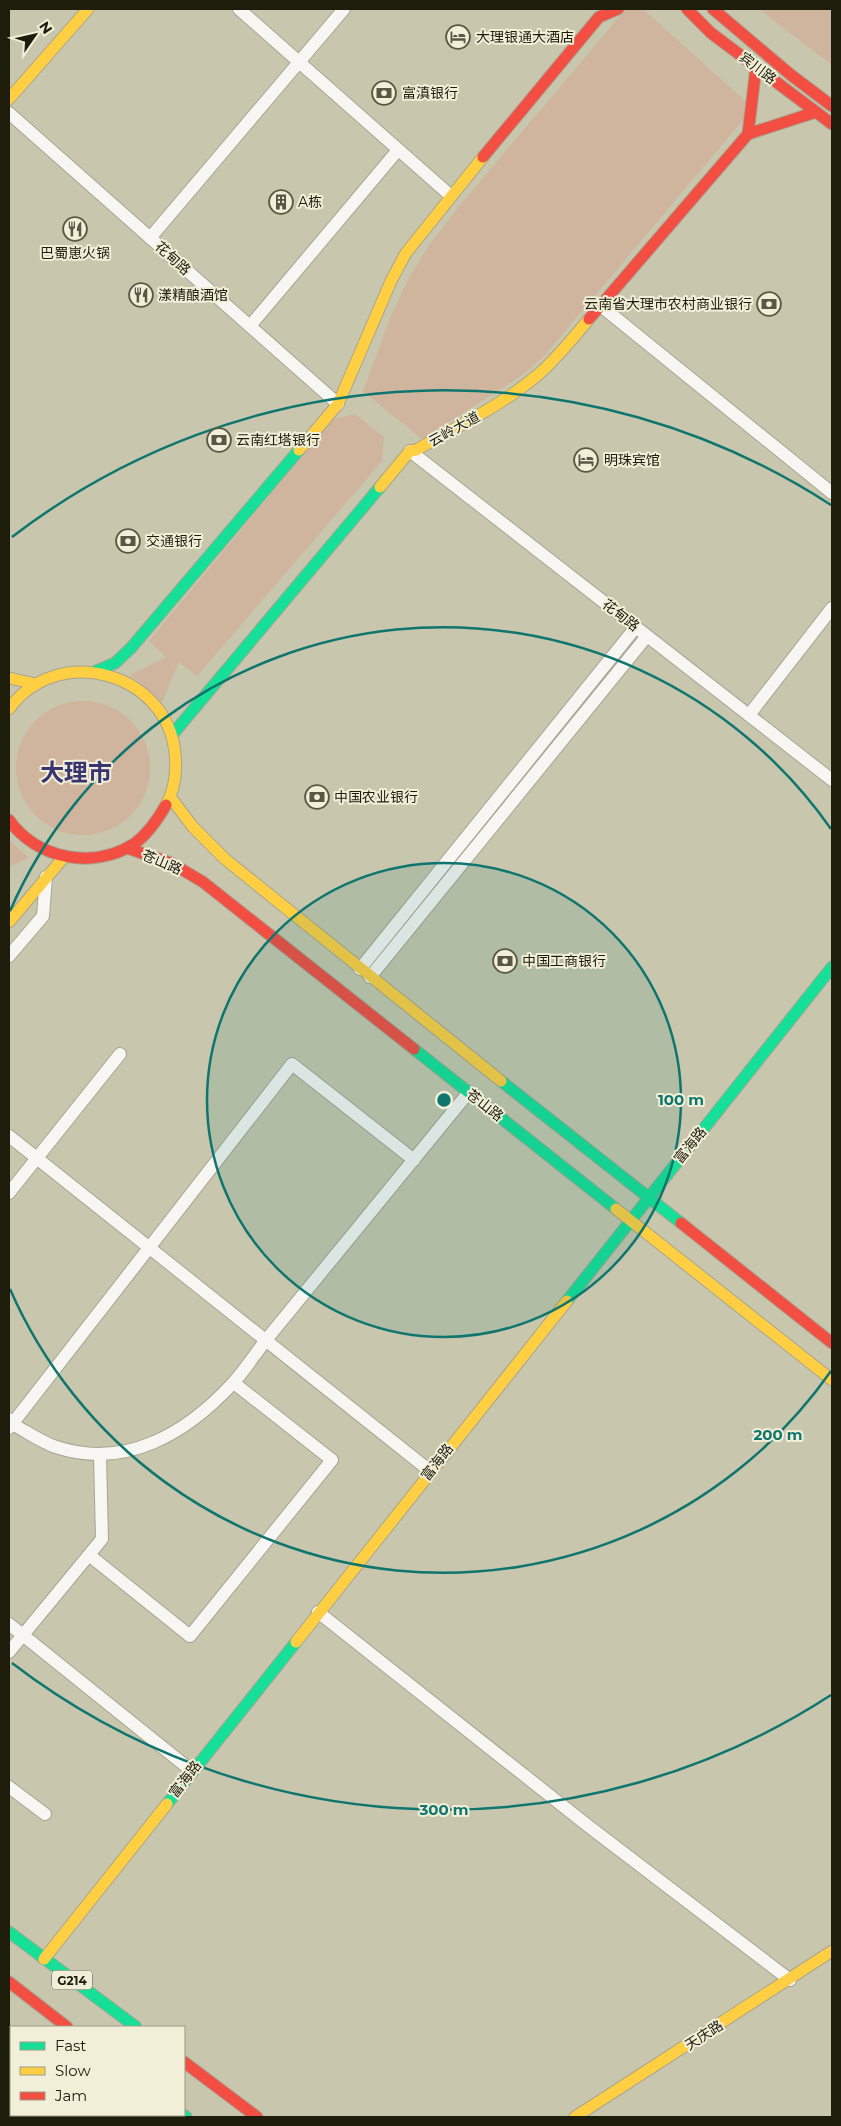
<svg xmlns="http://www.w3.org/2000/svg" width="841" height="2126" viewBox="0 0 841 2126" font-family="Montserrat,'Noto Sans SC',sans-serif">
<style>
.green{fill:#cfb49e}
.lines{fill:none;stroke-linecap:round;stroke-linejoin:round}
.street-casing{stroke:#a7a592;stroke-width:14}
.fast-casing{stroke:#a7a592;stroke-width:13}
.slow-casing{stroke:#a7a592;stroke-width:13}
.jam-casing{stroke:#a7a592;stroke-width:13}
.street{stroke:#f7f6f3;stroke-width:12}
.fast{stroke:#16e098;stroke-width:11}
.slow{stroke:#ffcf43;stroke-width:11}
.jam{stroke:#f24e42;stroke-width:11}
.ring{fill:none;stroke:#0f766e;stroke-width:2.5}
.labels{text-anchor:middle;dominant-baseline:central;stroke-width:4;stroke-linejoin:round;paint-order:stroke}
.shield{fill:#f1efd8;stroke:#5d5b48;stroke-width:1}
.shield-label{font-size:12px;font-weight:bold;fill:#1e1c0a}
.poi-label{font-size:14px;fill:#1e1c0a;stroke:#f1efd8;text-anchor:start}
.street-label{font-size:14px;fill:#1e1c0a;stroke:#f1efd8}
.town-label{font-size:24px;font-weight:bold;fill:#383571;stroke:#f1efd8}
.centre{fill:#0f766e;stroke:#f1efd8;stroke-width:2.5}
.ring-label{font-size:15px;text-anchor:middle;font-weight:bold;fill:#0f766e;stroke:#f1efd8;stroke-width:4;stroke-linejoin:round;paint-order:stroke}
</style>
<rect width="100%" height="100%" fill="#c8c6ad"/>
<g class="green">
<polygon points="626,9 643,9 753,108 544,356 521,376 422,439 363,391 391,316 408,280 427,248 461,204"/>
<polygon points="759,9 832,9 832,65"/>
<polygon points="355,414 384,437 382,461 197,676 179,662 162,702 130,675 166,657 149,641 333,419"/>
<circle cx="83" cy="768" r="67"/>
<polygon points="9,840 29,858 9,867"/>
</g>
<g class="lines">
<g class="street-casing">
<g id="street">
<polyline points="239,9 451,196"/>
<polyline points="9,113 338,404"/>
<polyline points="150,238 344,9"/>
<polyline points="601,306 832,493"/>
<polyline points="250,326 398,150"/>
<polyline points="410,451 832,780"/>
<polyline points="749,715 832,608"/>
<polyline points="9,956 43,916 46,877"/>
<polyline points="360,969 636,627"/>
<polyline points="370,977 647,636"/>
<polyline points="9,1136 430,1471"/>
<polyline points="9,1193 120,1054"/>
<path d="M9,1419L12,1424C26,1431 41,1442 56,1447C126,1470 187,1433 233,1383C245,1370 255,1354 266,1340L469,1092"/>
<polyline points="9,1428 292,1064 414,1160"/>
<polyline points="89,1555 190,1636 332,1460 234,1383"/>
<polyline points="318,1612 587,1825 790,1980"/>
<polyline points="9,1624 192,1771"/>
<polyline points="9,1652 102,1539 100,1455"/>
<polyline points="9,1787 45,1814"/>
<polyline points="135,2117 137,2115"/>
</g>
</g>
<g class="fast-casing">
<g id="fast">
<polyline points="94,672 115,663 131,648 299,450"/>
<polyline points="172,735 380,487"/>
<polyline points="414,1049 616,1209"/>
<polyline points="501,1081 681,1223"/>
<polyline points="567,1301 832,967"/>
<polyline points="167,1804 296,1642"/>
<polyline points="9,1932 136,2027"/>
<polyline points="183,2115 186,2117"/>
</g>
</g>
<g class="slow-casing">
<g id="slow">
<polyline points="9,99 88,9"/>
<polyline points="299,450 338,404 391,281 406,253 483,157"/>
<path d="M380,487L410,451L416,450C458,426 503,405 540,373C558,357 574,337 589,319"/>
<polyline points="9,678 36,684"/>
<path d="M9,709C57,642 167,672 175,753C177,771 175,789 166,805"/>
<polyline points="171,798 193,827 225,859 501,1081"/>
<polyline points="9,922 64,857"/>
<polyline points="616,1209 832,1380"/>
<polyline points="296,1642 567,1301"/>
<polyline points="44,1959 167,1804"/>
<polyline points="575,2117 832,1951"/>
</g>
</g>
<g class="jam-casing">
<g id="jam">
<polyline points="687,9 711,33 832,124"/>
<polyline points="713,9 791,75 832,106"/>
<polyline points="748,134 816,112"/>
<polyline points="748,134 756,67"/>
<polyline points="483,157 599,17 618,9"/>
<polyline points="589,319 748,134"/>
<path d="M9,820C37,859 93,870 134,844C148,834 158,819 166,805"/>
<polyline points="127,848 171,863 203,882 414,1049"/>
<polyline points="681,1223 832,1343"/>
<polyline points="9,1982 67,2027"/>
<polyline points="184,2062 257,2117"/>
</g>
</g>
<use href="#street" class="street"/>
<use href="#fast" class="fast"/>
<use href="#slow" class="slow"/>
<use href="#jam" class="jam"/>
</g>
<circle cx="444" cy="1100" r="237" fill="#0f766e" fill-opacity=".12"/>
<g class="ring">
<circle cx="444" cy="1100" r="237"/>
<path d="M831 1371A473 473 0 0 1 10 1289M10 911A473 473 0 0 1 831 829"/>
<path d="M831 1695A710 710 0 0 1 12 1663M12 537A710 710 0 0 1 831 505"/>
</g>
<defs>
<g id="hotel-ring" transform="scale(1.25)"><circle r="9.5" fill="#f1efd8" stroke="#5a5843" stroke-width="1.5"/><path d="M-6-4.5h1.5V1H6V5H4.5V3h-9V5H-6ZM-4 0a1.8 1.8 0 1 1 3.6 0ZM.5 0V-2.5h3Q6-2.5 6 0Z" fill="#5a5843"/></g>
<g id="bank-ring" transform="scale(1.25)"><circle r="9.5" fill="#f1efd8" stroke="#5a5843" stroke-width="1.5"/><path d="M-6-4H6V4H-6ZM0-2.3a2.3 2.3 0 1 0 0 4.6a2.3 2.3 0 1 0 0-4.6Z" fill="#5a5843"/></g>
<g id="building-ring" transform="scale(1.25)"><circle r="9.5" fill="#f1efd8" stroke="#5a5843" stroke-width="1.5"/><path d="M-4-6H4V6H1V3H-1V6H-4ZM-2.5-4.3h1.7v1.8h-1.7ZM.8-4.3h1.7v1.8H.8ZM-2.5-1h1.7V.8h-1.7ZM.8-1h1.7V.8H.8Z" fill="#5a5843"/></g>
<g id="restaurant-ring" transform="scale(1.25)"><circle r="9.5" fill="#f1efd8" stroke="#5a5843" stroke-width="1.5"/><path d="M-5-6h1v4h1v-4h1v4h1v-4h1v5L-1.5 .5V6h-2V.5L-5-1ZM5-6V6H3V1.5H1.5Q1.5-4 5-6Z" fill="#5a5843"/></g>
</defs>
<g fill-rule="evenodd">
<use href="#hotel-ring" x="458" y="37"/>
<use href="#bank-ring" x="384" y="93"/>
<use href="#building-ring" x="281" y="202"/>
<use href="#restaurant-ring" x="75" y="229"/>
<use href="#restaurant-ring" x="141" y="295"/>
<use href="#bank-ring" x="769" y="304"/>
<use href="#bank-ring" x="219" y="440"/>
<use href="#hotel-ring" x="586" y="460"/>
<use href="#bank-ring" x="128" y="541"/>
<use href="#bank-ring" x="317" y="797"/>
<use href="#bank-ring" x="505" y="961"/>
</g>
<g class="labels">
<rect class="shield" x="52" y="1970.5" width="40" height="19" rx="4"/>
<g class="shield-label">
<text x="72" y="1980">G214</text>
</g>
<g class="poi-label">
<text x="476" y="37">大理银通大酒店</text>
<text x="402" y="93">富滇银行</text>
<text x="298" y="202">A栋</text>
<text x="75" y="253" text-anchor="middle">巴蜀崽火锅</text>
<text x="158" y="295">漾精酿酒馆</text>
<text x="752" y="304" text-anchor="end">云南省大理市农村商业银行</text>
<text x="236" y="440">云南红塔银行</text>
<text x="604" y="460">明珠宾馆</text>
<text x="146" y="541">交通银行</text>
<text x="334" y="797">中国农业银行</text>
<text x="522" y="961">中国工商银行</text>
</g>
<g class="street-label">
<text transform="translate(758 68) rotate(37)">宾川路</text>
<text transform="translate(173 258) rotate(42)">花甸路</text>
<text transform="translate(454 429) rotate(-29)">云岭大道</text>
<text transform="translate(621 615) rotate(38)">花甸路</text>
<text transform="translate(162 862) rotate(23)">苍山路</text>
<text transform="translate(485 1105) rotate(38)">苍山路</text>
<text transform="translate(690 1145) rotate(-51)">富海路</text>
<text transform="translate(437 1462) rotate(-52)">富海路</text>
<text transform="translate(185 1779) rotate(-52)">富海路</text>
<text transform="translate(704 2035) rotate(-33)">天庆路</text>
</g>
<g class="town-label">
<text x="76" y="772">大理市</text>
</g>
</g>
<circle cx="444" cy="1100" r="8" class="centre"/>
<g class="ring-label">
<text x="681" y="1105">100 m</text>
<text x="778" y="1440">200 m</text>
<text x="444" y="1815">300 m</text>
</g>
<rect width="841" height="2126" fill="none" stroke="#1e1c0a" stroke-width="20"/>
<rect x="10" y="2026" width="175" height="90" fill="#f1efd8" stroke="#9d9b86"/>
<rect x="20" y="2042" width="25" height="8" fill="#16e098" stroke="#9d9b86"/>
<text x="55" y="2051" font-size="15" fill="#1e1c0a">Fast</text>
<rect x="20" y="2067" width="25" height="8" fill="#ffcf43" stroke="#9d9b86"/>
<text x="55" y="2076" font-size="15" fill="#1e1c0a">Slow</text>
<rect x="20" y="2092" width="25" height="8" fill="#f24e42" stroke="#9d9b86"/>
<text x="55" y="2101" font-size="15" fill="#1e1c0a">Jam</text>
<g transform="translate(35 35) rotate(56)" stroke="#f1efd8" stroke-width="4" paint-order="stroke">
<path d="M0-4L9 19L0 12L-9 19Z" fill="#1e1c0a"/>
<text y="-8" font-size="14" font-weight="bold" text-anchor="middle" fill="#1e1c0a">N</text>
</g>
</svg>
